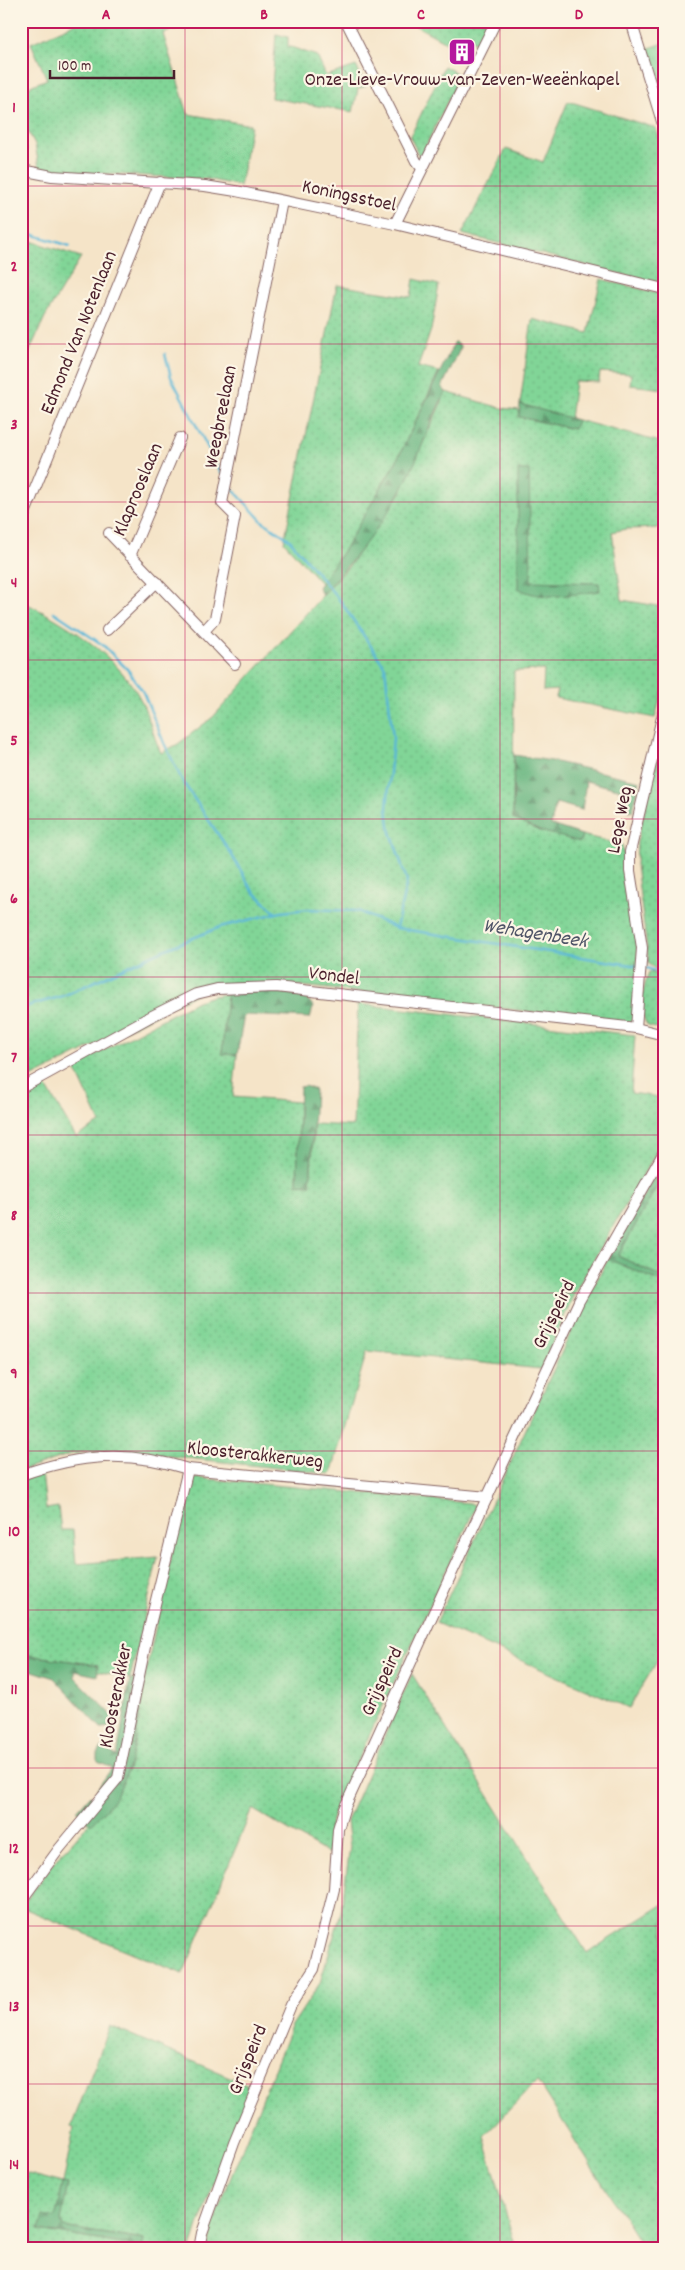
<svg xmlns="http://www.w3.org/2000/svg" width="685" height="2270" viewBox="0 0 685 2270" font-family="Dekko,sans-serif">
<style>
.grass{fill:url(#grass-dots);stroke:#667a61}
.forest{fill:url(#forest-firs);stroke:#596a56}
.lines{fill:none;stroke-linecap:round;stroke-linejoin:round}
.stream{stroke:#59b7d7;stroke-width:2.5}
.street-casing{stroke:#866462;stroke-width:12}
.street{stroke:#fff;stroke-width:10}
.grid{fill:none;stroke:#c2185b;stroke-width:1;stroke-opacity:0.55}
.labels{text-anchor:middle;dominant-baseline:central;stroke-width:4.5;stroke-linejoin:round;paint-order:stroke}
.poi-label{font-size:20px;fill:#4a1f2b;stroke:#fcf5e5}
.street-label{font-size:20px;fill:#4a1f2b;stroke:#fcf5e5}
.water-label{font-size:21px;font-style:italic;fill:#4f5467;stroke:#fcf5e5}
.neatline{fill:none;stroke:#c2185b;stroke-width:2}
.grid-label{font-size:16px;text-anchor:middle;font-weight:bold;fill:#c2185b}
</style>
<defs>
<pattern id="grass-dots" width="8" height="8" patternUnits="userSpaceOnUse" patternTransform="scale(1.25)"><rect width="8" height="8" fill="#81d597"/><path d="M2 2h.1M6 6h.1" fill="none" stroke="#71b682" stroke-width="1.8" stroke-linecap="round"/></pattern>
<pattern id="forest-firs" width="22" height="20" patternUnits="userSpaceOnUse" patternTransform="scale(1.25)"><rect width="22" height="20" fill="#68b680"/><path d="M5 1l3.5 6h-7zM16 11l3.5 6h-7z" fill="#589369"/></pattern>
</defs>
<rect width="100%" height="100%" fill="#fcf5e5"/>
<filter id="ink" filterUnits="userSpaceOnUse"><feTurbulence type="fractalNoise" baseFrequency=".02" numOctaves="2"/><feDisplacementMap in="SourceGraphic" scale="10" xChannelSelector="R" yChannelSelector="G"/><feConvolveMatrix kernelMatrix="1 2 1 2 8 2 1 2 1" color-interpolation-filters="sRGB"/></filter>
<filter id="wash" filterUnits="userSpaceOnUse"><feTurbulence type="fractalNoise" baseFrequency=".0096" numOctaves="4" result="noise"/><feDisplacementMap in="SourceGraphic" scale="20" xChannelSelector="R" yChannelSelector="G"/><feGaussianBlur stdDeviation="1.12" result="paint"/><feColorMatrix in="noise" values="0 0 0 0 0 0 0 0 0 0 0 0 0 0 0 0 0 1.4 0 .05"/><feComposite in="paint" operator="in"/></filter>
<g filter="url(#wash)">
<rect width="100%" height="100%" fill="#f5e4c8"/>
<g class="grass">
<polygon points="81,21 196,21 163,34 188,114 251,125 240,186 207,179 55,171 39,167 35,144 21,119 21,90 47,79 31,43"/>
<polygon points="407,21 490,21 478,43 458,36 453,46"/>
<polygon points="276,34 288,37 288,46 317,56 326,76 356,66 366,86 358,89 353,112 271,98"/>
<polygon points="664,43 664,115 644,50"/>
<polygon points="444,66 460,75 420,158 410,137"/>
<polygon points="568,101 656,128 664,154 664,275 661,284 462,234 506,149 543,162"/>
<polygon points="21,238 81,257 45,317 21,370"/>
<polygon points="414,279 439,285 431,330 418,367 439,372 396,462 344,550 321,583 284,542 337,285 411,297"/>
<polygon points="601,279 664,295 664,389 630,385 631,374 600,372 599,382 575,381 570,419 520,404 532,319 588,333"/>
<path d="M446,392L501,408L519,410L520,417L573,429L577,420L664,443V528L626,529L612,532L622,600L664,607V685L655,718L556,698L557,690L543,691L544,670L514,671L513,819L540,831L580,841L582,835L622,845L636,933L638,963L634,1018L631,1023L303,986L235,983L214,985L21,1083V601C64,621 112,652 137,693C148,711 152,734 161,753L178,744L213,717L349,566L400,494Z"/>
<polygon points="664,730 664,977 659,971 649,964 636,865 637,842"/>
<path d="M649,972L654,973L664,986V1030L648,1026C637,1012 643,988 649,972Z"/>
<polygon points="227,994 222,1053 237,1055 233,1097 299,1102 297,1184 310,1185 314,1124 353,1126 358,1004 635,1035 631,1093 664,1098 664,1139 576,1290 541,1369 367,1351 331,1474 142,1453 87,1452 71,1454 21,1471 21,1096 44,1083 76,1137 100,1123 74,1066 197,1001 213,996"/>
<polygon points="664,1174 664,1278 618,1256"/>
<polygon points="608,1259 664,1283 664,1650 629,1708 436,1623 582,1308"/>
<polygon points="42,1473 46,1509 58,1507 61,1530 73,1530 76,1564 158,1557 130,1679 97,1671 98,1665 21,1654 21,1481"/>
<polygon points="197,1478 470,1503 476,1506 335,1809 329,1830 329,1854 252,1809 183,1974 21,1907 61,1853 67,1848 89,1823 91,1825 134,1749 144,1680 187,1485 192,1479"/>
<polygon points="412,1674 587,1953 664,1904 664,2249 644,2249 537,2081 484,2136 516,2249 207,2249 217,2212 291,2027 320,1983 341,1912 350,1847 347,1821"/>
<polygon points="110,2026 251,2086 198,2226 191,2249 142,2249 144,2240 63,2227 61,2221 63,2183 55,2219 39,2230 134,2246 133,2249 21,2249 21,2172 63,2183 74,2128 71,2127"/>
</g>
<g class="forest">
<path d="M455,341L461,347L442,387L446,392C431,417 423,447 410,473C389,518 355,558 322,595L318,587L344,550L396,462Z"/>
<polygon points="520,404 577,420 574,429 519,417"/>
<path d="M518,470H529L531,581L599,583L600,591C574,594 541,602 518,588Z"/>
<polygon points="514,755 552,761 640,781 633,810 628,811 626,791 586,781 582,810 556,803 551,825 582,835 580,842 540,831 513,819"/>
<path d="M235,992C252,992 311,988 313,1008L310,1018L244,1015L237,1055L222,1054L227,994Z"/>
<polygon points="305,1086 315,1090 310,1185 297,1184 300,1087"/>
<polygon points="661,1163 664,1165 664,1174 618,1256 664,1278 664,1283 608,1259"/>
<polygon points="21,1654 98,1665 97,1676 75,1671 75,1677 117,1720 112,1727 101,1728 54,1678 21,1667"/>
<path d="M130,1679L144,1680C139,1718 137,1758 118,1792C112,1804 100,1814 91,1825L77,1811L91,1795L96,1800L101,1794L97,1789L112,1768L98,1762V1754L102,1747L117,1756Z"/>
<polygon points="63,2183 68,2184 61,2221 63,2227 144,2240 142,2249 133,2249 133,2246 39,2230 43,2216 55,2218"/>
</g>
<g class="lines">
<g class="stream">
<polyline points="21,231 70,246"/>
<polyline points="165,354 171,377 221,473"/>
<polyline points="230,486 262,521 289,539 341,602 385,667 393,738 387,808 389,826 407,881 396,928"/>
<polyline points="54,612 103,645 128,670 143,692 164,743 183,782 230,852 252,890 276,913"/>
<polyline points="644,967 658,972 664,981"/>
<polyline points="21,1008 63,996 159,952 220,927 281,912 308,909 358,911 396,928 638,966"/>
</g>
</g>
</g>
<g filter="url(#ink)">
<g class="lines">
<g class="street-casing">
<g id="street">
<polyline points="346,21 416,161 422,168"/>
<polyline points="631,21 664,128"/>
<polyline points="21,144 22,170"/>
<polyline points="21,170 52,176 205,186 236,191 395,224 664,289"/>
<polyline points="395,224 496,21"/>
<polyline points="21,523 160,182"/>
<polyline points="109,533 235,664"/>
<polyline points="130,556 180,438"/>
<polyline points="107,630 157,582"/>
<polyline points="204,631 215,619 235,516 222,503 282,201"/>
<polyline points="636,1028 642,948 630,871 630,852 664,709"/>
<polyline points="21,1088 148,1018 196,994 217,989 276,987 636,1028 664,1035"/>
<path d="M21,1475C81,1454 127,1450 188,1469L488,1497"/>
<polyline points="21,1901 59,1849 118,1778 147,1637 188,1469"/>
<polyline points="199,2249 202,2233 234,2143 291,2005 314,1969 334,1889 338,1829 344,1809 450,1577 579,1301 664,1152"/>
</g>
</g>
<use href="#street" class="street"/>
</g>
</g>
<path class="grid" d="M185,21V2249M342,21V2249M500,21V2249M21,186H664M21,344H664M21,502H664M21,660H664M21,819H664M21,977H664M21,1135H664M21,1293H664M21,1451H664M21,1610H664M21,1768H664M21,1926H664M21,2084H664"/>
<defs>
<g id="building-square" transform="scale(1.4375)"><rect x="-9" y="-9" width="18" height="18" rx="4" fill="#b5179e" stroke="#fcf5e5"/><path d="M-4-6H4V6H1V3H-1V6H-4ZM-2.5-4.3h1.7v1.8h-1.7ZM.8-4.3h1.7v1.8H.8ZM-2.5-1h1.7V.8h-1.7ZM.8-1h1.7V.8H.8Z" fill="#fff"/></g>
</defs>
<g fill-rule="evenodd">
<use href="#building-square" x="462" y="52"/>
</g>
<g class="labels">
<g class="poi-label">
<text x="462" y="81">Onze-Lieve-Vrouw-van-Zeven-Weeënkapel</text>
</g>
<g class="street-label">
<text transform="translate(349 197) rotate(12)">Koningsstoel</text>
<text transform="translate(80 333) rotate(-68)">Edmond Van Notenlaan</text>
<text transform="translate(222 417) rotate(-79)">Weegbreelaan</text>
<text transform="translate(139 490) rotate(-67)">Klaprooslaan</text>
<text transform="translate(621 820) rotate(-79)">Lege Weg</text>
<text transform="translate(334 977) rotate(7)">Vondel</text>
<text transform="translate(555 1315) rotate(-64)">Grijspeird</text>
<text transform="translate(255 1456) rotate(6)">Kloosterakkerweg</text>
<text transform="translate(383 1682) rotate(-65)">Grijspeird</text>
<text transform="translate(117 1696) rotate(-79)">Kloosterakker</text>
<text transform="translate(249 2060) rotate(-68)">Grijspeird</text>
</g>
<g class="water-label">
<text transform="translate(535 935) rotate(9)">Wehagenbeek</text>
</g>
</g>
<rect width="685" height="2270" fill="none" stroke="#fcf5e5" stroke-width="55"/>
<path d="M50 70v8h124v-8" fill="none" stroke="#4a1f2b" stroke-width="2.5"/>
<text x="58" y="70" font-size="15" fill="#4a1f2b" stroke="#fcf5e5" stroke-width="4" paint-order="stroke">100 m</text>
<rect x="28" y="28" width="630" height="2214" class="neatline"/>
<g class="grid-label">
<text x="106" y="19">A</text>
<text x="264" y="19">B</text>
<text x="421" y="19">C</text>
<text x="579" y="19">D</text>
<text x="14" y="112">1</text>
<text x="14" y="271">2</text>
<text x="14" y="429">3</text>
<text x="14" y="587">4</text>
<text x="14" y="745">5</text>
<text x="14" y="903">6</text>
<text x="14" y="1062">7</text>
<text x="14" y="1220">8</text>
<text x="14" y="1378">9</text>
<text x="14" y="1536">10</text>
<text x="14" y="1694">11</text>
<text x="14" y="1853">12</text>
<text x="14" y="2011">13</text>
<text x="14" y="2169">14</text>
</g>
</svg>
